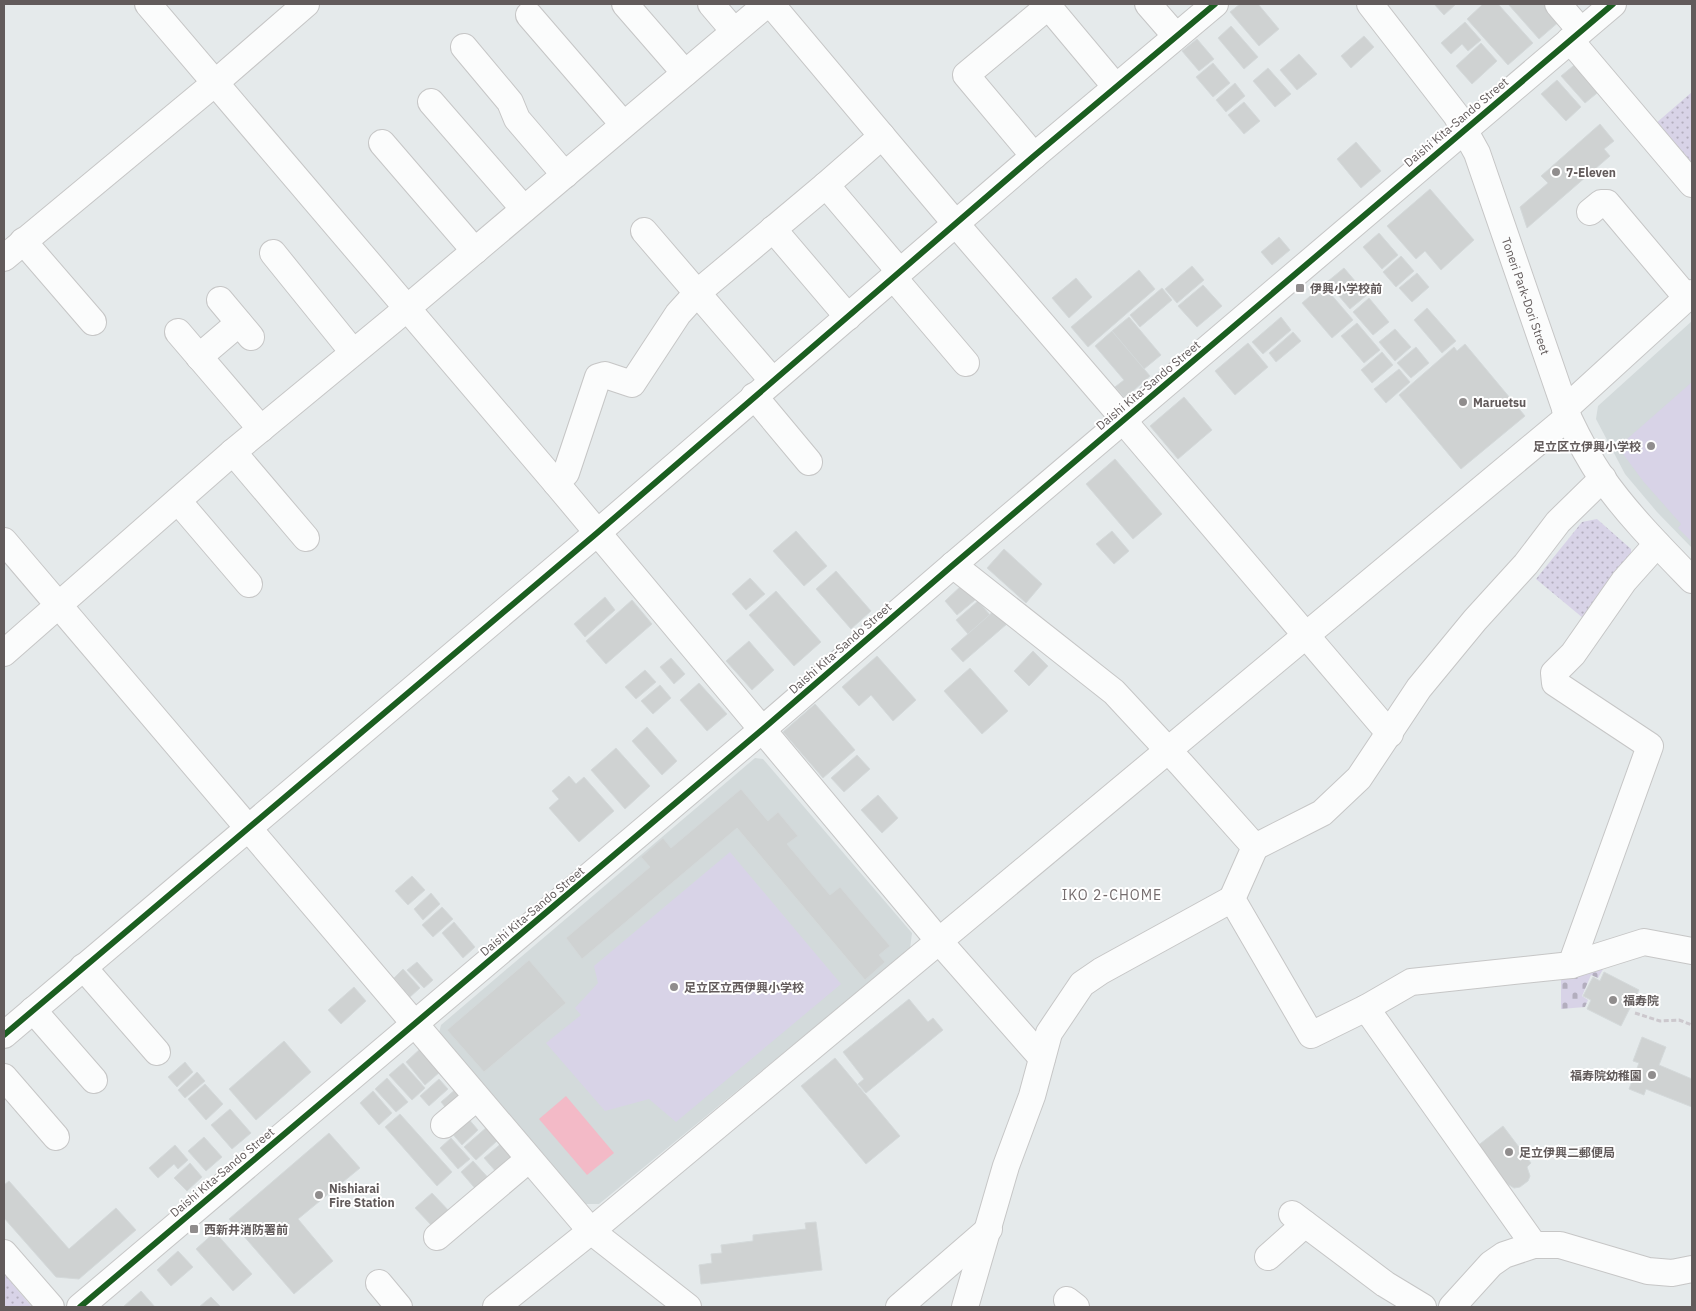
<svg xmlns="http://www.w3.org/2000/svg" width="1696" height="1311" viewBox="0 0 1696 1311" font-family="'IBM Plex Sans','Noto Sans JP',sans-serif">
	<defs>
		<pattern id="cemetery-stones" width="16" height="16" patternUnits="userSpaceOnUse" patternTransform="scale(1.25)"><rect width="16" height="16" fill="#d8d3e7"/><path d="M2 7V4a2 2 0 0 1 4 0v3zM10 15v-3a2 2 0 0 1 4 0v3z" fill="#b3aebe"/></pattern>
		<pattern id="park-dots" width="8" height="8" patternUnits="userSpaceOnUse" patternTransform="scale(1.25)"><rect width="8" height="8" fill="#d8d3e7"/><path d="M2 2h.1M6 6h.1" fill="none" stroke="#b3aebe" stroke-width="1.8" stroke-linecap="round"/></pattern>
	</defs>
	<rect width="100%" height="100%" fill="#e5eaeb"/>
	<g fill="#d3dadb">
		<path d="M 1692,321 L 1692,548 L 1657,512 L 1625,474 L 1596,419 L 1598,406 Z"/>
		<path d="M 755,758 L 763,759 L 912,933 L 910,949 L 599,1204 L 586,1204 L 439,1033 L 441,1025 Z"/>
	</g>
	<path fill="url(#cemetery-stones)" d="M 1606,964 L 1598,978 L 1591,975 L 1582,996 L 1588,1000 L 1585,1007 L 1561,1009 L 1561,975 Z"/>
	<g fill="url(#park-dots)">
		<path d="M 1692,92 L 1692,168 L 1655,124 Z"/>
		<path d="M 1597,519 L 1631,549 L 1631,557 L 1583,618 L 1536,579 L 1582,522 Z"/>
		<path d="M 4,1274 L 32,1307 L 4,1307 Z"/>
	</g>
	<g fill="#d8d3e7">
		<path d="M 1692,382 L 1692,542 L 1678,528 L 1681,524 L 1643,481 L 1618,447 Z"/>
		<path d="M 730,852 L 841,984 L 676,1122 L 649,1099 L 605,1111 L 546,1043 L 581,1015 L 575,1008 L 598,983 L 594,966 Z"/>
	</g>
	<path fill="#f3bac7" d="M 566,1096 L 614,1153 L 587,1175 L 539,1119 Z"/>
	<g fill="#cfd2d2" stroke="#d4d9da">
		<path d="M 1240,4 L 1258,4 L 1279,29 L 1259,46 L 1230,12 Z"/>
		<path d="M 1434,4 L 1456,4 L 1444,15 Z"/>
		<path d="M 1483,4 L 1498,4 L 1533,43 L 1508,65 L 1467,19 Z"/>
		<path d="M 1508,4 L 1547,4 L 1561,20 L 1539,39 Z"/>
		<path d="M 1465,22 L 1481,40 L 1468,51 L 1462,44 L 1451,54 L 1441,43 Z"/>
		<path d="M 1231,26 L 1258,57 L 1244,69 L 1218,38 Z"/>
		<path d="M 1364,36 L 1374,47 L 1351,68 L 1341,56 Z"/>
		<path d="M 1197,39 L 1214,59 L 1199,71 L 1182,51 Z"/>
		<path d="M 1481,43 L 1497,61 L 1472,84 L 1456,66 Z"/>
		<path d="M 1299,54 L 1317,74 L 1297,90 L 1280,70 Z"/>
		<path d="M 1578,62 L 1602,89 L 1585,103 L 1561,76 Z"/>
		<path d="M 1213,63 L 1230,83 L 1213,97 L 1196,77 Z"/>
		<path d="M 1268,68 L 1291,94 L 1275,107 L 1253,81 Z"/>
		<path d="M 1557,80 L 1581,107 L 1566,121 L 1541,94 Z"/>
		<path d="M 1235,83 L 1245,96 L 1226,112 L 1216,100 Z"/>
		<path d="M 1244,102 L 1260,121 L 1244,134 L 1228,115 Z"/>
		<path d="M 1600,124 L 1614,141 L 1604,149 L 1610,156 L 1527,228 L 1520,207 L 1548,183 L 1541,176 Z"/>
		<path d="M 1356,142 L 1381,171 L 1361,188 L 1337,159 Z"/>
		<path d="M 1430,189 L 1474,240 L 1441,270 L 1425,251 L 1416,259 L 1387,226 Z"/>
		<path d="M 1379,233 L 1398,255 L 1382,269 L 1363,247 Z"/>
		<path d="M 1279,237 L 1290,250 L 1272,265 L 1261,252 Z"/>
		<path d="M 1401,256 L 1414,271 L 1396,287 L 1383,272 Z"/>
		<path d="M 1192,266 L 1204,280 L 1177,303 L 1165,289 Z"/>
		<path d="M 1344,268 L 1367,295 L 1350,309 L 1327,282 Z"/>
		<path d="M 1139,270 L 1155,289 L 1088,347 L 1071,327 Z"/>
		<path d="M 1417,273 L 1429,287 L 1412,302 L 1399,288 Z"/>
		<path d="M 1076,278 L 1092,297 L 1069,318 L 1052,298 Z"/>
		<path d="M 1203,285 L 1222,306 L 1197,327 L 1178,306 Z"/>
		<path d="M 1323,285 L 1353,320 L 1332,338 L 1302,303 Z"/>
		<path d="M 1162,288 L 1172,300 L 1140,327 L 1130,315 Z"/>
		<path d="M 1369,298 L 1389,322 L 1373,335 L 1353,312 Z"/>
		<path d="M 1427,308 L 1456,341 L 1442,353 L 1414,320 Z"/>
		<path d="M 1129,317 L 1161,355 L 1144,369 L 1112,331 Z"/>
		<path d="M 1281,317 L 1291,330 L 1263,354 L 1252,342 Z"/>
		<path d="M 1357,323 L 1380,350 L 1364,363 L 1341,336 Z"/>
		<path d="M 1395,329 L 1411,347 L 1395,361 L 1379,342 Z"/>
		<path d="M 1112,331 L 1150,376 L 1125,398 L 1115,387 L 1124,380 L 1095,346 Z"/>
		<path d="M 1293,332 L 1301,341 L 1276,362 L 1269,353 Z"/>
		<path d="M 1248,343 L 1268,367 L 1235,395 L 1215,371 Z"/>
		<path d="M 1465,344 L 1525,416 L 1461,469 L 1399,395 L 1454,347 L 1457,351 Z"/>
		<path d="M 1416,347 L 1429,363 L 1411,378 L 1397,363 Z"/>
		<path d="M 1382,352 L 1393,365 L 1372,383 L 1361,370 Z"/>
		<path d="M 1399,369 L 1410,382 L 1386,403 L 1374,389 Z"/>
		<path d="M 1184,397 L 1212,430 L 1178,459 L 1150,426 Z"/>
		<path d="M 1115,459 L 1162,514 L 1133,539 L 1086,484 Z"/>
		<path d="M 796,531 L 827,566 L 804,586 L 773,551 Z"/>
		<path d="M 1112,531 L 1129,551 L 1114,564 L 1096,544 Z"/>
		<path d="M 1004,549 L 1042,584 L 1026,603 L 987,568 Z"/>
		<path d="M 836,571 L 871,611 L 851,629 L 816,589 Z"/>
		<path d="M 750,578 L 765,594 L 746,610 L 732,594 Z"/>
		<path d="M 962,585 L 975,600 L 957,615 L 945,601 Z"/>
		<path d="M 776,591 L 821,642 L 794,666 L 749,615 Z"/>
		<path d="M 605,597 L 615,610 L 585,637 L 574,624 Z"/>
		<path d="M 632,600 L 652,624 L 606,664 L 586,641 Z"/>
		<path d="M 978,601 L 990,615 L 968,634 L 956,620 Z"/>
		<path d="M 996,609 L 1008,623 L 963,662 L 951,649 Z"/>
		<path d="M 749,641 L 774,670 L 752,690 L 726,661 Z"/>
		<path d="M 1033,651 L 1048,666 L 1029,686 L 1014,671 Z"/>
		<path d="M 877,656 L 916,700 L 893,721 L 871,695 L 859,706 L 842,687 Z"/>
		<path d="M 671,658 L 685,674 L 674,684 L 660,667 Z"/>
		<path d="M 970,668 L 1008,711 L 982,734 L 944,691 Z"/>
		<path d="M 645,670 L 656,682 L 636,699 L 625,687 Z"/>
		<path d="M 699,683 L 727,714 L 707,731 L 680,700 Z"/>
		<path d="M 660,685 L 671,698 L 653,714 L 641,701 Z"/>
		<path d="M 815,704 L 855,750 L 823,778 L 783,732 Z"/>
		<path d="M 647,727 L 677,761 L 662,775 L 632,741 Z"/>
		<path d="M 616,748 L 650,786 L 625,809 L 591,770 Z"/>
		<path d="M 857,755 L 870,769 L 844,792 L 831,778 Z"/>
		<path d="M 569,776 L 576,784 L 584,777 L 614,811 L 579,842 L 549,808 L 559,799 L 552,791 Z"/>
		<path d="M 741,789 L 768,821 L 778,812 L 798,836 L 787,844 L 830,895 L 840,887 L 890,946 L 879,955 L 885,962 L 865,980 L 737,828 L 582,959 L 566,938 L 650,867 L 641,857 L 663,838 L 671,848 Z"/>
		<path d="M 878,795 L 898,818 L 882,833 L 861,810 Z"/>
		<path d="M 412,876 L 425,890 L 408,905 L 395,891 Z"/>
		<path d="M 431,893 L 440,904 L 423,920 L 414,909 Z"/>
		<path d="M 442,907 L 453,919 L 433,937 L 422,925 Z"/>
		<path d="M 454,922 L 475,947 L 463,958 L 442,933 Z"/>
		<path d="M 529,960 L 566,1003 L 484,1072 L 447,1030 Z"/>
		<path d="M 417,962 L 433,980 L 424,988 L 407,970 Z"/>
		<path d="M 403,969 L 420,988 L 410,997 L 394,978 Z"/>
		<path d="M 1604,972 L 1639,990 L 1621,1026 L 1587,1009 L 1591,1000 L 1583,996 L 1593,977 L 1600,981 Z"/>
		<path d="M 354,987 L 366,1001 L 341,1024 L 328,1010 Z"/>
		<path d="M 909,999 L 928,1022 L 933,1018 L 943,1030 L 866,1093 L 858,1084 L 864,1079 L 843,1052 Z"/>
		<path d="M 1642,1037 L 1666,1047 L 1659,1065 L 1692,1079 L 1692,1107 L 1646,1089 L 1644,1095 L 1629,1089 L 1639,1063 L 1633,1061 Z"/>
		<path d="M 284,1041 L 311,1072 L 256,1120 L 229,1089 Z"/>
		<path d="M 421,1048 L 441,1071 L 425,1085 L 406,1062 Z"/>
		<path d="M 835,1058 L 900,1136 L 866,1164 L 801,1086 Z"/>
		<path d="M 185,1062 L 193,1072 L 177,1087 L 168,1077 Z"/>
		<path d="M 403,1063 L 425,1088 L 412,1100 L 389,1075 Z"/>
		<path d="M 197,1072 L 205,1081 L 185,1098 L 178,1090 Z"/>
		<path d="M 387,1078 L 408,1102 L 396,1112 L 375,1089 Z"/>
		<path d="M 439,1079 L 448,1089 L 429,1106 L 420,1096 Z"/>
		<path d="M 205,1084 L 223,1104 L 206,1120 L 188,1099 Z"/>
		<path d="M 457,1088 L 467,1100 L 451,1114 L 441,1102 Z"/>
		<path d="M 373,1091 L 392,1113 L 379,1125 L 360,1103 Z"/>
		<path d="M 230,1109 L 251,1133 L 232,1149 L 211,1125 Z"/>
		<path d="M 400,1114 L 452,1172 L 437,1186 L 385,1127 Z"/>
		<path d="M 467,1117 L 478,1130 L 462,1145 L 450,1131 Z"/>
		<path d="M 1503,1126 L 1531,1163 L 1527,1167 L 1530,1176 L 1528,1181 L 1520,1187 L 1514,1188 L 1506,1183 L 1476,1147 Z"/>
		<path d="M 487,1127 L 498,1140 L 476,1160 L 464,1147 Z"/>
		<path d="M 329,1133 L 360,1168 L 298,1219 L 333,1261 L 294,1294 L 229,1219 Z"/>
		<path d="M 204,1137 L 222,1157 L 206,1171 L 188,1151 Z"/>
		<path d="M 451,1138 L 470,1159 L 458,1169 L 440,1148 Z"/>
		<path d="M 503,1142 L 516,1158 L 498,1174 L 484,1158 Z"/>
		<path d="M 175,1145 L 188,1160 L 178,1169 L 174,1164 L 158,1178 L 149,1168 Z"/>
		<path d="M 473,1161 L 492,1182 L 479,1193 L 461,1172 Z"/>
		<path d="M 190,1163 L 202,1177 L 187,1191 L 174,1178 Z"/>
		<path d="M 9,1181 L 69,1249 L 116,1208 L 136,1230 L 79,1279 L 56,1277 L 4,1218 L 4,1185 Z"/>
		<path d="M 432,1193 L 450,1212 L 433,1227 L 415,1208 Z"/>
		<path d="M 816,1222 L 822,1270 L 701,1284 L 699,1265 L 712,1263 L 711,1254 L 722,1253 L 721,1245 L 753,1241 L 753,1235 L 806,1229 L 805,1223 Z"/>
		<path d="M 215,1232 L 252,1274 L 233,1291 L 196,1249 Z"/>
		<path d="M 178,1251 L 193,1267 L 171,1286 L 157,1270 Z"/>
		<path d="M 141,1291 L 155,1307 L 123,1307 Z"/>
		<path d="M 211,1297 L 221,1307 L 199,1307 Z"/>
	</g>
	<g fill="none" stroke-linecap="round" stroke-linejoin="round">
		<defs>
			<g id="minor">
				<path d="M 148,4 L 556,483 L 939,941 L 1042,1058"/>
				<path d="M 625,4 L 685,73"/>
				<path d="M 711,4 L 734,31"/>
				<path d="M 771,4 L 956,224 L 1124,419 L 1132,431 L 1390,734"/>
				<path d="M 1148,4 L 1175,35"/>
				<path id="s1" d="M 1370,4 L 1456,115 L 1477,153 L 1568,417 C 1578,438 1589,459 1602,478 C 1628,515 1661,548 1692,580"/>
				<path d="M 1558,4 L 1581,31"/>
				<path d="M 1048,6 L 1115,86"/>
				<path d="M 529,15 L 623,124"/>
				<path d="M 1570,40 L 1692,184"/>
				<path d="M 464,47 L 510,102 L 517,119 L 565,175"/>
				<path d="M 431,102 L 524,209"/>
				<path d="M 382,143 L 475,251"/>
				<path d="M 1034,156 L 966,75 L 1051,4"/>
				<path d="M 826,185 L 900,272"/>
				<path d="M 1590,212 L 1601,203 L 1607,203 L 1687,298"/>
				<path d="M 773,229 L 848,317"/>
				<path d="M 644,231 L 772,380"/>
				<path d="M 23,241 L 93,322"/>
				<path d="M 273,253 L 353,352"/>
				<path d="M 4,258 L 215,83 L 306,4"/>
				<path d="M 893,277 L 966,363"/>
				<path d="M 220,300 L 251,337"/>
				<path d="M 178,332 L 261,429"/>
				<path d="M 199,357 L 239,323"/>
				<path d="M 754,396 L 809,462"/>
				<path d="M 1565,409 L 1692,293"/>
				<path d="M 233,452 L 306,538"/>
				<path d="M 556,483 L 566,473 L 598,377 L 605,375 L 632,384 L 678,314 L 697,293 L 826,185 L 882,136"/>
				<path d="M 178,501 L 249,584"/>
				<path d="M 4,541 L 591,1231 L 688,1307"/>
				<path d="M 953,565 L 1114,692 L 1181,764 L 1255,847 L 1232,899 L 1311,1035 L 1366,1008 L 1411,982 L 1571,965 L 1650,746 L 1555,683 L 1554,673 L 1573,654 L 1624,581 L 1657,544"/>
				<path d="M 4,653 L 233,452 L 393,320 L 767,4"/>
				<path d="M 1255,847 L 1322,813 L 1359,778 L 1419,688 L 1475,620 L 1526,564 L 1558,522 L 1603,478"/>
				<path d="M 1571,965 L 1644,942 L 1692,951"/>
				<path d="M 83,967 L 157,1052"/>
				<path d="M 1366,1008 L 1534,1245"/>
				<path d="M 33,1010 L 94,1080"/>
				<path d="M 4,1035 L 597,533 L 1034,156 L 1215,4"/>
				<path d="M 4,1077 L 56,1137"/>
				<path d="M 444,1125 L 476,1098"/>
				<path d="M 1292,1214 L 1385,1284 L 1423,1307"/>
				<path d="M 437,1237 L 529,1159"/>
				<path d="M 4,1253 L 51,1307"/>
				<path d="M 1268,1257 L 1305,1224"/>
				<path d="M 379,1283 L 399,1307"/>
				<path d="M 1067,1300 L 1076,1307"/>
				<path d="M 80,1307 L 763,729 L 953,565 L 1613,4"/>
				<path d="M 496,1307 L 591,1231 L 1568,417"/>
				<path d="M 899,1307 L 989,1229"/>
				<path d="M 965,1307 L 1006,1166 L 1032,1096 L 1049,1033 L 1082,984 L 1101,971 L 1232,899"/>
				<path d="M 1452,1307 L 1491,1264 L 1504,1255 L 1534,1245 L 1560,1245 L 1648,1271 L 1672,1273 L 1692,1269"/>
			</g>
		</defs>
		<use href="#minor" stroke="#c6c6c6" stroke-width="28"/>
		<path stroke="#ccc8cd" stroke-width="3" stroke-dasharray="5 2.5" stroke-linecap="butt" d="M 1635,1013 L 1660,1021 L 1679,1020 L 1692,1025"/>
		<use href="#minor" stroke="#fbfcfc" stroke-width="26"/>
		<defs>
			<g id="cycleway">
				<path d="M 4,1035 L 597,533 L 1034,156 L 1215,4"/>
				<path d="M 80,1307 L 763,729 L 953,565 L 1613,4"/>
			</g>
		</defs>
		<use href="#cycleway" stroke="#fff" stroke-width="9"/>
		<use href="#cycleway" stroke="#1b5e20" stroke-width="6"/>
	</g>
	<g fill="#908d8d" stroke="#fff" stroke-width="2">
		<circle cx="1556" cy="172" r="5"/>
		<rect x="1295" y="283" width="10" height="10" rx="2.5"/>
		<circle cx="1463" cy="402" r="5"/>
		<circle cx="1651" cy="446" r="5"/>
		<circle cx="674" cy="987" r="5"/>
		<circle cx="1613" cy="1000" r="5"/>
		<circle cx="1652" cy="1075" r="5"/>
		<circle cx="1509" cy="1152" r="5"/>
		<circle cx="319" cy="1195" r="5"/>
		<rect x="189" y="1224" width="10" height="10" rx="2.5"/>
	</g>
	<g text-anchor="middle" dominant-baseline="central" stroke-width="4" stroke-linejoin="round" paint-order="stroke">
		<g font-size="12" fill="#625b5b" stroke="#fff">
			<text transform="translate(1456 122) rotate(-40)">Daishi Kita-Sando Street</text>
			<text stroke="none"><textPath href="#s1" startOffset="335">Toneri Park-Dori Street</textPath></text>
			<text transform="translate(1148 385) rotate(-40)">Daishi Kita-Sando Street</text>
			<text transform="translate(840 648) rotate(-41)">Daishi Kita-Sando Street</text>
			<text transform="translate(532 911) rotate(-40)">Daishi Kita-Sando Street</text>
			<text transform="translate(222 1172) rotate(-40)">Daishi Kita-Sando Street</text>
		</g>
		<g font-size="12" font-weight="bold" fill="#625b5b" stroke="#fff" text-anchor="start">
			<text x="1566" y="172">7-Eleven</text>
			<text x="1310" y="288">伊興小学校前</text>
			<text x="1473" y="402">Maruetsu</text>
			<text x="1641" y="446" text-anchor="end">足立区立伊興小学校</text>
			<text x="684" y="987">足立区立西伊興小学校</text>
			<text x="1623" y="1000">福寿院</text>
			<text x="1642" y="1075" text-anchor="end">福寿院幼稚園</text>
			<text x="1519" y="1152">足立伊興二郵便局</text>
			<text x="329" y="1188">Nishiarai<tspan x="329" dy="14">Fire Station</tspan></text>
			<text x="204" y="1229">西新井消防署前</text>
		</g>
		<g font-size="14" letter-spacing="1" fill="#746c6d" stroke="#fff">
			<text x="1112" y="895">IKO 2-CHOME</text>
		</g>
	</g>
	<rect width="1696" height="1311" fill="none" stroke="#625b5b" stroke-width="10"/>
</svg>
